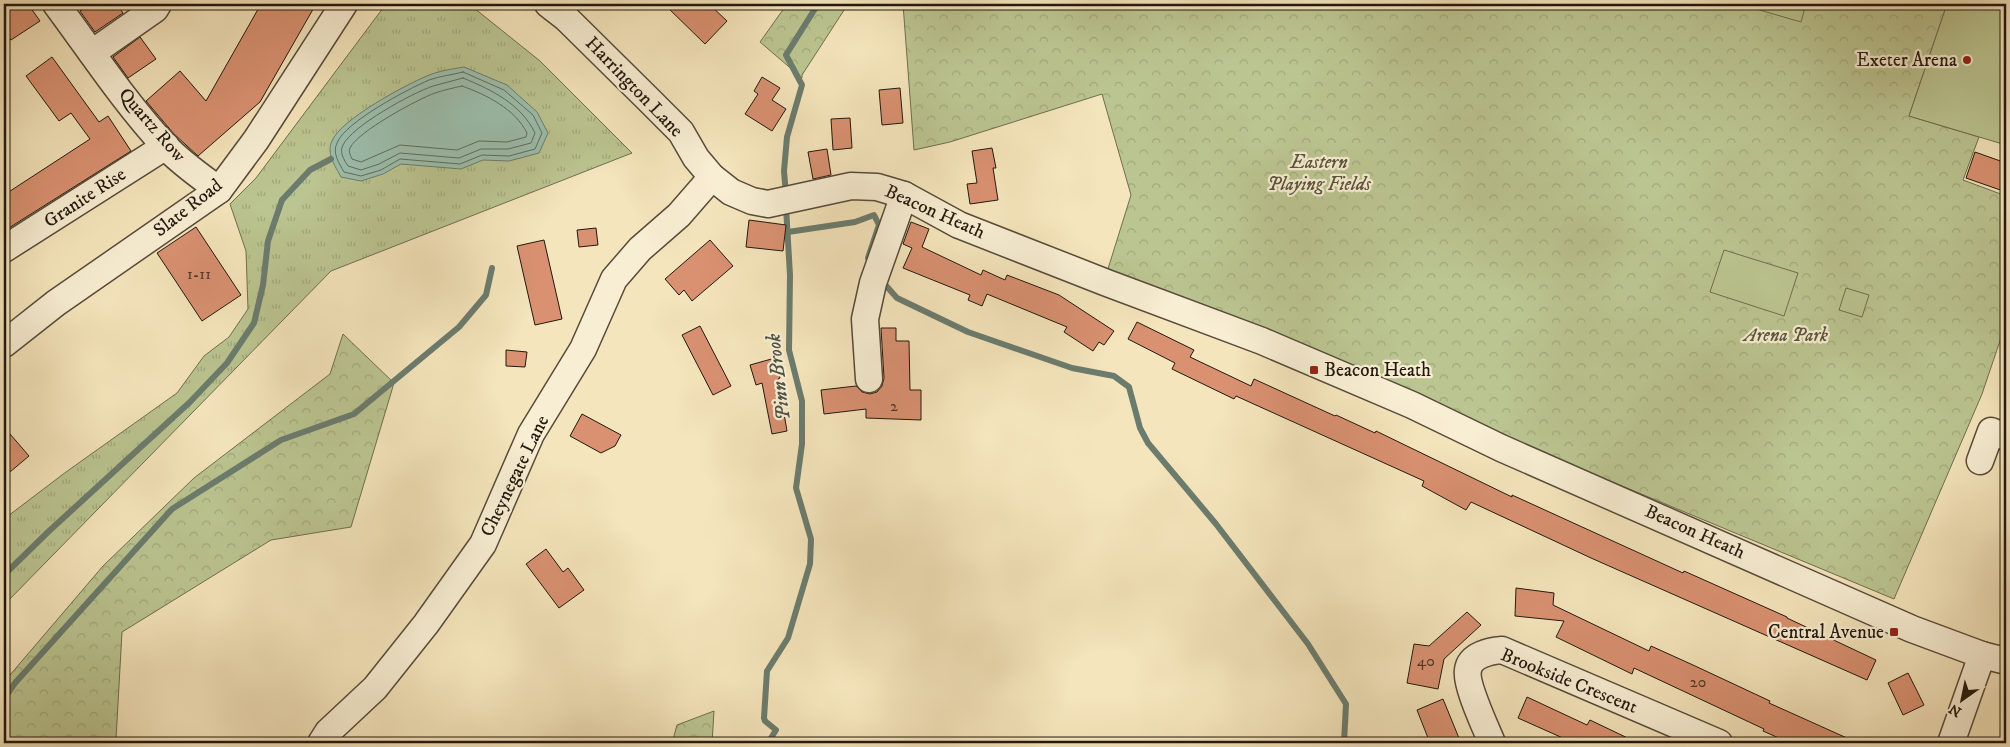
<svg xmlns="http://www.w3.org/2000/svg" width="2010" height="747" viewBox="0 0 2010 747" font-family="'IM FELL DW Pica',serif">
	<defs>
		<pattern id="grass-tufts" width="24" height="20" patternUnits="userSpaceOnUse" patternTransform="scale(1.25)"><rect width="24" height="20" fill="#bbc591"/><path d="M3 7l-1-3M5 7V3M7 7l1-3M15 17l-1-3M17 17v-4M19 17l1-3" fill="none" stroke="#a0a87c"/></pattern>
		<pattern id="forest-crowns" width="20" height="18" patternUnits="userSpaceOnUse" patternTransform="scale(1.25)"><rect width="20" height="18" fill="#bbc591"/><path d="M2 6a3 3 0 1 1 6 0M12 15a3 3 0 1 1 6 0" fill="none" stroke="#a0a87c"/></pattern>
	</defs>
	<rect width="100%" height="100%" fill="#f5e5bc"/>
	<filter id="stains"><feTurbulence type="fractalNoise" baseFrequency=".004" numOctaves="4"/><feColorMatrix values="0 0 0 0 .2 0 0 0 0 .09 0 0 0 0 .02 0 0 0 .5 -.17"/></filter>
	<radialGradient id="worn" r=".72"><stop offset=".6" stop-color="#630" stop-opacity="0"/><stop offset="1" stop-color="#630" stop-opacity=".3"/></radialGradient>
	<path fill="url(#grass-tufts)" stroke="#6e6e50" d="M 386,4 L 469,4 L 540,61 L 632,153 L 331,271 L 4,605 L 4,519 L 66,472 L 177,393 L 204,356 L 229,337 L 248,309 L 246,251 L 230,204 L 256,178 Z"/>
	<g fill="url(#forest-crowns)" stroke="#6e6e50">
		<path d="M 787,4 L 848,4 L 802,75 L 802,78 L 760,42 Z"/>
		<path d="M 903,4 L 1947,4 L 1909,116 L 1979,137 L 1963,180 L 2006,196 L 2006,323 L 1982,394 L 1894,599 L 1107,272 L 1131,195 L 1102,94 L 950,142 L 914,150 Z"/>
		<path d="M 343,334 L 394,383 L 351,527 L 271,540 L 122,632 L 116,739 L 111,743 L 4,743 L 4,682 L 103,566 L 194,478 L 330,374 Z"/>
		<path d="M 714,711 L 712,743 L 672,743 L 677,725 Z"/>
	</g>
	<g fill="#bbc591" stroke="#6e6e50">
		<path d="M 1739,4 L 1806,4 L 1801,22 Z"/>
		<path d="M 1947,4 L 2006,4 L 2006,145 L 1909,116 Z"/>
		<path d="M 1724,250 L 1798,273 L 1784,316 L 1710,292 Z"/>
		<path d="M 1846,288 L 1869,295 L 1862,317 L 1839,310 Z"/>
	</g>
	<path fill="#9cbfae" stroke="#6b7c6e" d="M 464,67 L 507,85 L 537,112 L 548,133 L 539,153 L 509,161 L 483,160 L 461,169 L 401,164 L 383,174 L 361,181 L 341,177 C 335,166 326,153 332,141 C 340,120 405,85 427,76 C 438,71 452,69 464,67 Z"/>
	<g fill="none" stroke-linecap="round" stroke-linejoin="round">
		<g stroke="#5f6c5e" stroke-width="1">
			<path d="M 463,72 L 504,90 L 533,115 L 542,133 L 535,149 L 509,156 L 482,155 L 460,164 L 400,159 L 381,170 L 361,176 L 344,172 C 339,163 332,153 337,143 C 345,122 408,89 429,80 C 440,76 452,75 463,72 Z"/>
			<path d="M 463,78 C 492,90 521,104 535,133 L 531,143 L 508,149 L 481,149 L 459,158 L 400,153 L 379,164 L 361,170 L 348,166 C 344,160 339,152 343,145 C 352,126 412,93 433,86 C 443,83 453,81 463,78 Z"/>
			<path d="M 462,86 C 487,95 515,109 527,133 L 526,137 L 507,142 L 479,141 L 457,150 L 400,145 L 361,162 L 352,159 C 351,156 348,152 350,148 C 357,132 418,99 435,93 C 444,90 453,88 462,86 Z"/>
		</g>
		<g stroke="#6b7c6e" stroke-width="6">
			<path d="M 786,195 L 784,171 L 787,137 L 802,85 L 786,55 L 818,4"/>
			<path d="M 788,232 L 855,222 L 874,215 L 879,225 L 868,258 L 872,265"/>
			<path d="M 881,280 L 897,298 L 968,332 L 1072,368 L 1114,376 L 1129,387 L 1140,428 L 1148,443 L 1216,524 L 1308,644 L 1346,704 L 1344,743"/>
			<path d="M 4,575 L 48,532 L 190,402 L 227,363 L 254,323 L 263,285 L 268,241 L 282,200 L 310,170 L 331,159"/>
			<path d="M 4,699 L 15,683 L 172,509 L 281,440 L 354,414 L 459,327 L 486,295 L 492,268"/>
			<path d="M 768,743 L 776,730 L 765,721 L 764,718 L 767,671 L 788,638 L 810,564 L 811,539 L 796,488 L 802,444 L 802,401 L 789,350 L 790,275 L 786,207"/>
		</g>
	</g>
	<g fill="#d99171" stroke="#22180f">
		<path d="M 15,4 L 28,4 L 40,21 L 11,40 L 4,29 L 4,11 Z"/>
		<path d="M 91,4 L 117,4 L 123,13 L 95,32 L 80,11 Z"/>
		<path d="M 261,4 L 316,4 L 260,102 L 198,156 L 174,134 L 146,101 L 180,71 L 206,101 Z"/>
		<path d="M 664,4 L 709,4 L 727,21 L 705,44 Z"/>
		<path d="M 140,37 L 156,59 L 128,78 L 113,57 Z"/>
		<path d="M 52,57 L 99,122 L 108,116 L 131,151 L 4,231 L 4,195 L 90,139 L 71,113 L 59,121 L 26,76 Z"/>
		<path d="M 762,77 L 780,88 L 772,100 L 786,109 L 772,131 L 745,114 L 758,94 L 754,91 Z"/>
		<path d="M 900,88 L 903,123 L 882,125 L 879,90 Z"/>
		<path d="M 850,118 L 852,148 L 833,150 L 831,119 Z"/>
		<path d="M 992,148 L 996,168 L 993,168 L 998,200 L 970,204 L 967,184 L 977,183 L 972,151 Z"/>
		<path d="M 827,149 L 831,175 L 813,179 L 808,152 Z"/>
		<path d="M 1975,152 L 2006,163 L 2006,192 L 1966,178 Z"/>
		<path d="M 749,220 L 786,225 L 783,251 L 746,247 Z"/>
		<path d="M 911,222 L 929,229 L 922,247 L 981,275 L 983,270 L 1005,280 L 1007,275 L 1059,295 L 1114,331 L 1104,345 L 1099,342 L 1093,351 L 1064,332 L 1067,327 L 987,294 L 982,306 L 968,300 L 970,295 L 903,268 L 912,248 L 903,244 Z"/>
		<path d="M 196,227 L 241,295 L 202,321 L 157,253 Z"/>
		<path d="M 596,228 L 598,245 L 579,247 L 577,230 Z"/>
		<path d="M 544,240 L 562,319 L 535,325 L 517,246 Z"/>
		<path d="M 710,240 L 733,266 L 692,301 L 684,290 L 679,295 L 665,279 Z"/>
		<path d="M 1137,322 L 1194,350 L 1190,357 L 1251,386 L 1254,379 L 1335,416 L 1336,415 L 1375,433 L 1376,431 L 1512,497 L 1512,495 L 1683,573 L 1684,571 L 1787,617 L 1787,618 L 1876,660 L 1867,680 L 1591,558 L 1471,502 L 1466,510 L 1422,486 L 1424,481 L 1236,396 L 1234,399 L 1172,369 L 1175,363 L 1128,339 Z"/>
		<path d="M 700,326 L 731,386 L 713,395 L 682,335 Z"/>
		<path d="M 881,328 L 896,328 L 896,341 L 909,341 L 910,390 L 921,390 L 921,420 L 866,418 L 866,409 L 824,414 L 821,390 L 856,386 L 862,392 L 870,394 L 877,392 L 882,386 L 884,378 Z"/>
		<path d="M 506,350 L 527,352 L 525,367 L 506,366 Z"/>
		<path d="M 775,358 L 780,378 L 778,379 L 787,431 L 772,434 L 762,383 L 756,385 L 750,365 Z"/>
		<path d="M 582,414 L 621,435 L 615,446 L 601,453 L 570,436 Z"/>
		<path d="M 4,427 L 29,456 L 4,477 Z"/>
		<path d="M 546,549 L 563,572 L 568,568 L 584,590 L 559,608 L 526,564 Z"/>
		<path d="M 1516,588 L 1554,593 L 1553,605 L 1649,651 L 1651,646 L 1693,665 L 1770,701 L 1769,703 L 1858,743 L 1790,743 L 1763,731 L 1764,729 L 1634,668 L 1632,674 L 1556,637 L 1564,621 L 1515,616 Z"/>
		<path d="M 1467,612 L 1481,625 L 1444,659 L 1438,689 L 1407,683 L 1414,644 L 1429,646 Z"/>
		<path d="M 1908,673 L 1924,705 L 1903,715 L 1888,683 Z"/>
		<path d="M 1527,697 L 1587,725 L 1590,720 L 1638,743 L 1574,743 L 1518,718 Z"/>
		<path d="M 1443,699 L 1461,743 L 1430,743 L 1417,710 Z"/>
	</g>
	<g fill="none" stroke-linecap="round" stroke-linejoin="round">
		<defs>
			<g id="minor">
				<path d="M 56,4 C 91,51 125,103 165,146 C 181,163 200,176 219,190"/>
				<path d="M 548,4 L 566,18 L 648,99 L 681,132 L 696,158 L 712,177 L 731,192 L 752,201 L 768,204 L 851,186 L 877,187 L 904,195 L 959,225 L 1107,283 L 1262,341 L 1412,405 L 1501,448 L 1912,629 L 1982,655 L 2006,661"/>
				<path d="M 92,53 L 155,9 L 158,4"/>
				<path d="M 4,249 L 166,146"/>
				<path d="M 4,344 L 56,303 L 219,190 L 256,140 L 344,4"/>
				<path d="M 869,379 L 865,319 L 873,283 L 904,195"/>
				<path d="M 1980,461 L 1991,431 L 2006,437"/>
				<path d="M 321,743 L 328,732 L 375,688 L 426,624 L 483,544 L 531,434 L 583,349 L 614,279 L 640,249 L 679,215 L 712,177"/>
				<path d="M 1492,743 C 1486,728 1465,684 1468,670 C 1470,655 1490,651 1502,650 L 1719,743"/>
				<path d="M 1951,743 L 1982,655"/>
			</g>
		</defs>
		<use href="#minor" stroke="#574b3a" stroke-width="29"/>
		<use href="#minor" stroke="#f8eed3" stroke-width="26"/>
	</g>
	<g fill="#8f2418" stroke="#f8eed3" stroke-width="2">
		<circle cx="1967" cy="60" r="5"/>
		<rect x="1309" y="365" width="10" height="10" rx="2.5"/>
		<rect x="1889" y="627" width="10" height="10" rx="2.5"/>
	</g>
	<g text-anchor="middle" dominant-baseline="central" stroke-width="4.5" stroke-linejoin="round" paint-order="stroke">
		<g font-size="16" fill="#503628">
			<text x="199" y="274">1-11</text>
			<text x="894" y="406">2</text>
			<text x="1426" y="661">40</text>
			<text x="1698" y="682">20</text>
		</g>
		<g font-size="19" fill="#22180f" stroke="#f8eed3" text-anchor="end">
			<text x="1957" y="60">Exeter Arena</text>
			<text x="1324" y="370" text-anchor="start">Beacon Heath</text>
			<text x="1884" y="632">Central Avenue</text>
		</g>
		<g font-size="19" fill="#22180f" stroke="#f8eed3">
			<text transform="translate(634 87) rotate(46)">Harrington Lane</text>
			<text transform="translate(152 125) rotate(49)">Quartz Row</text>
			<text transform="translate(85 198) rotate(-33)">Granite Rise</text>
			<text transform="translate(188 208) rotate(-38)">Slate Road</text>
			<text transform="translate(935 212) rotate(24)">Beacon Heath</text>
			<text transform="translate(515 476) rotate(-64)">Cheynegate Lane</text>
			<text transform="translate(1695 532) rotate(24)">Beacon Heath</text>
			<text transform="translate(1569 681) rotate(22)">Brookside Crescent</text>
		</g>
		<g font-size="19" font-style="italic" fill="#58553c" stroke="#f8eed3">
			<text x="1319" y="162">Eastern<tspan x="1319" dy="22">Playing Fields</tspan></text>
			<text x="1786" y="335">Arena Park</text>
		</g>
		<g font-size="20" font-style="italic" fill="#4d5247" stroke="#f8eed3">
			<text transform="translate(779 377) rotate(-97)">Pinn Brook</text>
		</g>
	</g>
	<rect width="2010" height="747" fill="none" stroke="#f5e5bc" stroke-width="20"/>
	<rect x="5" y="5" width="2000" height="737" fill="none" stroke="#22180f" stroke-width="2.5"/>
	<rect x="10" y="10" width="1990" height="727" fill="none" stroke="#22180f"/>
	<g transform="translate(1962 700) rotate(213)" stroke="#f8eed3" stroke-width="4" paint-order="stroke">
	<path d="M0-4L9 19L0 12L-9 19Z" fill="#22180f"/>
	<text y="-8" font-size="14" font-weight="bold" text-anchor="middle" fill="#22180f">N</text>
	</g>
	<rect width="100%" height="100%" filter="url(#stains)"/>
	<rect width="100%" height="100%" fill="url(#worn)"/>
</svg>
